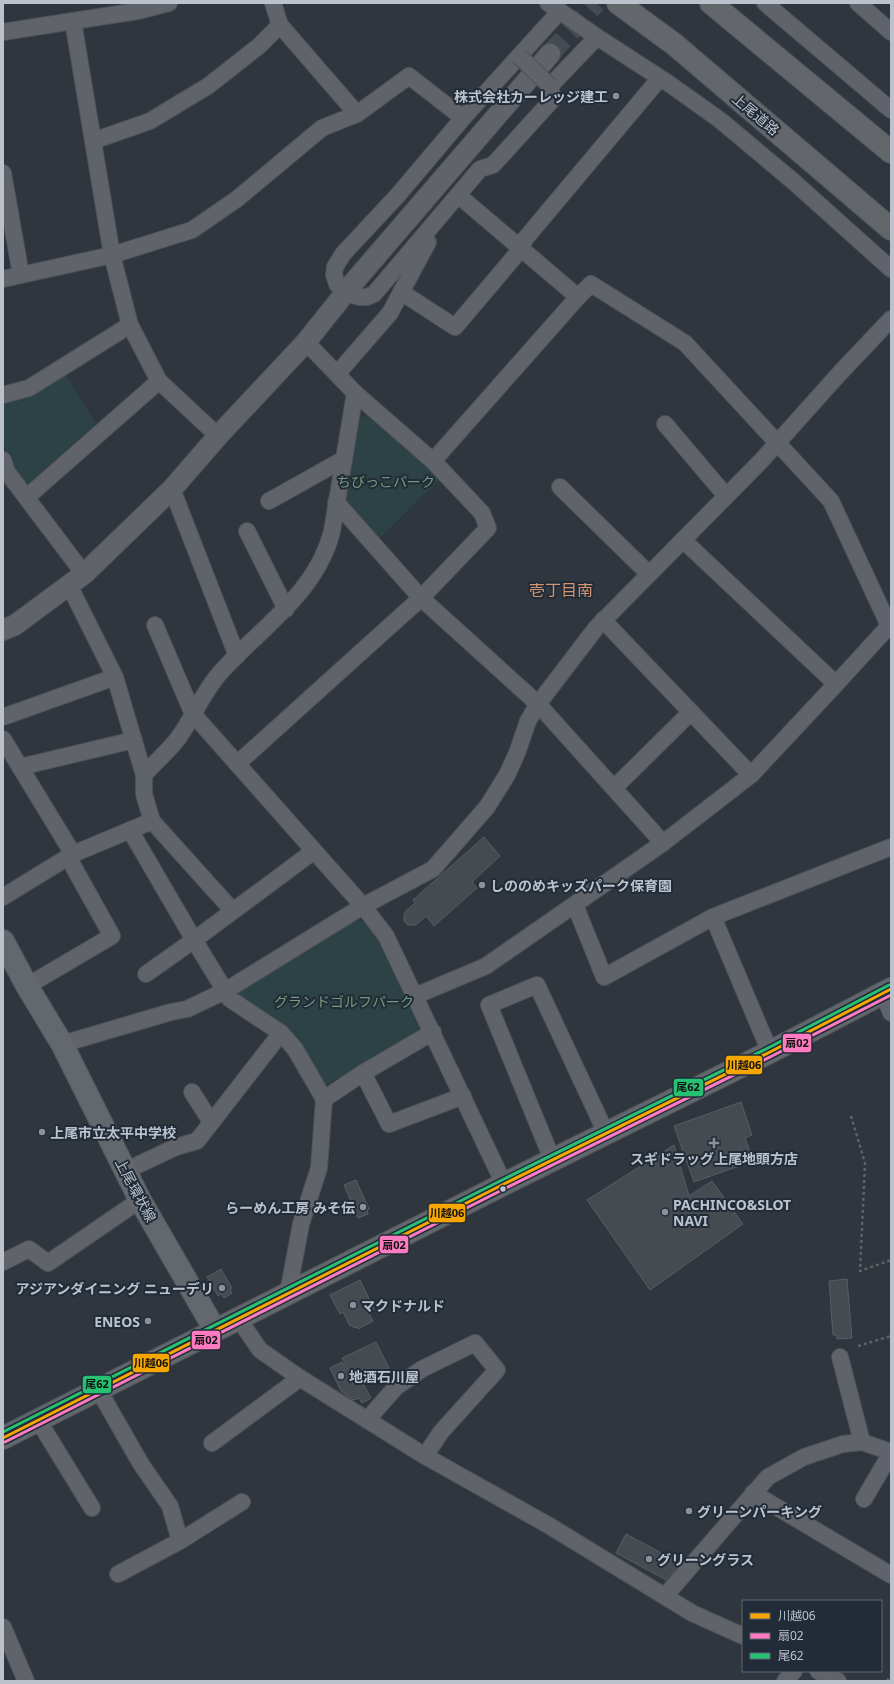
<svg xmlns="http://www.w3.org/2000/svg" width="894" height="1684" viewBox="0 0 894 1684" font-family="'Noto Sans','Noto Sans JP',sans-serif">
	<rect width="100%" height="100%" fill="#2f363d"/>
	<g fill="#2c4244">
		<path d="M 66,375 L 96,424 L 29,483 C 0,474 3,426 3,402 L 33,396 Z"/>
		<path d="M 368,416 L 430,470 L 439,480 L 379,539 L 345,504 L 360,417 Z"/>
		<path d="M 357,920 L 365,922 L 395,967 L 423,1023 L 421,1031 L 332,1082 L 322,1085 L 237,995 L 237,987 Z"/>
	</g>
	<g fill="#464b51" stroke="#585d64">
		<path d="M 484,837 L 500,856 L 472,882 L 477,888 L 434,926 L 426,916 L 416,925 L 408,925 L 404,921 L 404,916 L 405,912 L 415,903 L 413,900 Z"/>
		<path d="M 741,1102 L 752,1135 L 745,1138 L 753,1161 L 694,1182 L 674,1126 Z"/>
		<path d="M 674,1145 L 689,1196 L 712,1181 L 743,1224 L 650,1290 L 587,1200 Z"/>
		<path d="M 356,1180 L 369,1209 L 367,1210 L 368,1214 L 358,1218 L 344,1185 Z"/>
		<path d="M 221,1269 L 232,1288 L 230,1289 L 232,1293 L 224,1298 L 221,1294 L 218,1296 L 207,1277 Z"/>
		<path d="M 847,1279 L 852,1338 L 837,1339 L 837,1335 L 833,1335 L 829,1281 Z"/>
		<path d="M 360,1280 L 374,1309 L 368,1312 L 373,1321 L 358,1329 L 357,1327 L 354,1328 L 352,1325 L 350,1326 L 343,1312 L 340,1314 L 330,1295 Z"/>
		<path d="M 376,1342 L 389,1368 L 377,1373 L 375,1370 L 358,1378 L 357,1376 L 352,1378 L 342,1358 Z"/>
		<path d="M 342,1362 L 353,1384 L 361,1380 L 371,1398 L 362,1403 L 359,1398 L 353,1400 L 341,1391 L 330,1368 Z"/>
		<path d="M 626,1534 L 682,1564 L 676,1574 L 673,1572 L 668,1581 L 616,1553 Z"/>
	</g>
	<g fill="none" stroke-linecap="round" stroke-linejoin="round">
		<path stroke="#444b52" stroke-width="20" stroke-dasharray="20 10" stroke-linecap="butt" d="M 550,54 L 596,3"/>
		<defs>
			<g id="minor">
				<path d="M 169,3 L 138,11 L 73,21 L 112,255 L 130,325 L 159,381 L 218,436"/>
				<path d="M 548,3 L 597,37 L 668,83 L 720,120 L 794,182 L 891,269"/>
				<path d="M 765,3 L 891,110"/>
				<path d="M 858,3 L 891,32"/>
				<path d="M 560,11 L 463,118 L 398,195 L 343,254 L 335,267 L 334,275 L 337,284 L 346,293 L 359,297 L 367,297 L 374,294 L 480,169 L 493,165 L 553,99 L 550,86 L 597,37"/>
				<path d="M 280,25 L 357,114"/>
				<path d="M 3,32 L 73,21"/>
				<path d="M 93,141 L 150,121 L 208,86 L 259,46 L 280,25 L 273,3"/>
				<path d="M 3,173 L 21,275"/>
				<path d="M 3,279 L 112,255 L 192,230 L 237,199 L 322,128 L 357,114 L 409,76 L 463,118"/>
				<path d="M 401,292 L 455,327 L 521,249 L 525,239 L 660,78"/>
				<path d="M 578,297 L 591,284 L 685,343 L 831,501 L 891,630"/>
				<path d="M 337,374 L 390,313 L 428,242"/>
				<path d="M 3,395 L 29,388 L 130,325"/>
				<path d="M 665,424 L 726,496"/>
				<path d="M 3,460 L 7,472 L 84,574"/>
				<path d="M 433,461 L 578,297 L 458,195"/>
				<path d="M 560,487 L 649,574"/>
				<path d="M 172,489 L 237,656"/>
				<path d="M 27,497 L 159,381"/>
				<path d="M 269,501 L 344,459"/>
				<path d="M 336,502 L 421,598 L 538,704 L 663,843 L 751,775"/>
				<path d="M 247,531 L 286,609"/>
				<path d="M 683,540 L 836,684 L 889,626"/>
				<path d="M 69,585 L 115,677 L 144,775"/>
				<path d="M 603,620 L 751,775 L 836,684"/>
				<path d="M 155,625 L 193,714 L 363,906 L 386,936 L 504,1184"/>
				<path d="M 3,717 L 115,677"/>
				<path d="M 3,739 L 73,854"/>
				<path d="M 237,764 L 421,598 L 488,528 L 482,513 L 433,461 L 355,393 L 306,342"/>
				<path d="M 20,767 L 134,740"/>
				<path d="M 614,788 L 691,712"/>
				<path d="M 130,830 L 194,940 L 146,974"/>
				<path d="M 314,851 L 194,940 L 230,999 L 281,1033 L 295,1049 L 324,1099 L 363,1073 L 433,1032"/>
				<path d="M 3,897 L 73,854 L 152,821"/>
				<path d="M 575,905 L 604,977 L 713,917 L 891,847"/>
				<path d="M 233,911 L 152,821 L 144,794 L 144,775 C 155,762 169,751 179,737 C 194,716 203,692 220,673 C 260,628 317,593 332,531 L 355,393"/>
				<path d="M 713,917 L 770,1052"/>
				<path d="M 27,986 L 112,936 L 68,857"/>
				<path d="M 883,993 L 891,1013"/>
				<path d="M 415,996 L 486,966 L 663,843"/>
				<path d="M 62,1044 L 171,1012 L 187,1009 L 225,991 L 363,906 L 433,869 L 487,807 L 507,775 L 517,753 L 528,721 L 538,704 L 596,628 L 761,461 L 839,374 L 891,319"/>
				<path d="M 363,1073 L 389,1124 L 463,1096"/>
				<path d="M 192,1092 L 211,1122"/>
				<path d="M 552,1159 L 489,1005 L 537,985 L 606,1133"/>
				<path d="M 125,1171 L 176,1147 L 197,1141 L 281,1033"/>
				<path d="M 3,1262 L 29,1249 L 48,1263 L 140,1200"/>
				<path d="M 288,1293 L 301,1224 L 319,1168 L 324,1099"/>
				<path d="M 238,1318 L 260,1350 L 300,1378 L 425,1456 L 548,1525 L 692,1613 L 743,1636"/>
				<path d="M 840,1357 L 862,1442"/>
				<path d="M 98,1389 L 141,1464 L 170,1506 L 180,1541"/>
				<path d="M 38,1420 L 92,1508"/>
				<path d="M 367,1420 L 396,1387 L 422,1369 L 475,1343 L 497,1370 L 441,1432 L 425,1456"/>
				<path d="M 212,1443 L 300,1378"/>
				<path d="M 753,1493 L 891,1575"/>
				<path d="M 864,1499 L 891,1453"/>
				<path d="M 118,1574 L 180,1541 L 242,1502"/>
				<path d="M 665,1596 L 768,1477 L 804,1457 L 843,1444 L 862,1442 L 891,1452"/>
				<path d="M 3,1627 L 26,1681"/>
				<path d="M 818,1671 L 838,1681"/>
				<path d="M 785,1681 L 794,1671"/>
			</g>
			<path id="tertiary" d="M 3,630 L 15,625 L 84,574 L 172,489 L 218,436 L 306,342 L 353,283 L 550,54"/>
			<path id="secondary" d="M 3,941 L 27,986 L 62,1044 L 140,1200 L 215,1330"/>
			<path id="primary" d="M 3,1438 L 504,1184 L 770,1052 L 891,989"/>
			<g id="trunk">
				<path d="M 618,3 L 674,44 L 891,229"/>
				<path d="M 711,3 L 891,152"/>
			</g>
		</defs>
		<use href="#minor" stroke="#4d5258" stroke-width="18"/>
		<use href="#tertiary" stroke="#4d5258" stroke-width="22"/>
		<use href="#secondary" stroke="#4d5258" stroke-width="24"/>
		<use href="#primary" stroke="#4d5259" stroke-width="24"/>
		<use href="#trunk" stroke="#4c5259" stroke-width="24"/>
		<g stroke="#5d6367" stroke-width="2.5" stroke-dasharray="3 3" stroke-linecap="butt">
			<path d="M 851,1116 L 865,1163 L 860,1271 L 891,1260"/>
			<path d="M 858,1346 L 891,1336"/>
			<path d="M 887,1681 L 891,1675"/>
		</g>
		<use href="#minor" stroke="#60646a" stroke-width="16"/>
		<use href="#tertiary" stroke="#60646a" stroke-width="20"/>
		<use href="#secondary" stroke="#63686f" stroke-width="22"/>
		<use href="#primary" stroke="#61676c" stroke-width="22"/>
		<use href="#trunk" stroke="#63676b" stroke-width="22"/>
		<defs>
			<path id="minor-bridge" d="M 519,56 L 550,86"/>
		</defs>
		<use href="#minor-bridge" stroke="#4d5258" stroke-width="18" stroke-linecap="butt"/>
		<use href="#minor-bridge" stroke="#60646a" stroke-width="16"/>
		<defs>
			<path id="bus-1" d="M 3,1438 L 504,1184 L 770,1052 L 891,989"/>
			<path id="bus-2" d="M 5,1442 L 506,1188 L 772,1056 L 891,995"/>
			<path id="bus-3" d="M 3,1432 L 502,1180 L 768,1048 L 889,985"/>
		</defs>
		<use href="#bus-1" stroke="#222c38" stroke-width="6"/>
		<use href="#bus-2" stroke="#222c38" stroke-width="6"/>
		<use href="#bus-3" stroke="#222c38" stroke-width="6"/>
		<use href="#bus-1" stroke="#f7a600" stroke-width="3"/>
		<use href="#bus-2" stroke="#fe7ac1" stroke-width="3"/>
		<use href="#bus-3" stroke="#26c172" stroke-width="3"/>
	</g>
	<g fill="#8a919a" stroke="#222c38" stroke-width="1.5">
		<circle cx="616" cy="96" r="4"/>
		<circle cx="482" cy="885" r="4"/>
		<circle cx="42" cy="1132" r="4"/>
		<path d="M712 1137h4v4h4v4h-4v4h-4v-4h-4v-4h4z"/>
		<circle cx="363" cy="1207" r="4"/>
		<circle cx="665" cy="1212" r="4"/>
		<circle cx="222" cy="1288" r="4"/>
		<circle cx="353" cy="1305" r="4"/>
		<circle cx="148" cy="1321" r="4"/>
		<circle cx="341" cy="1376" r="4"/>
		<circle cx="689" cy="1511" r="4"/>
		<circle cx="649" cy="1559" r="4"/>
	</g>
	<circle fill="#bbc2cc" stroke="#222c38" stroke-width="1.5" cx="503" cy="1189" r="3.5"/>
	<g text-anchor="middle" dominant-baseline="central" stroke-width="4" stroke-linejoin="round" paint-order="stroke">
		<g font-size="14" font-weight="bold" fill="#bbc2cc" stroke="#222c38" text-anchor="start">
			<text x="608" y="96" text-anchor="end">株式会社カーレッジ建工</text>
			<text x="490" y="885">しののめキッズパーク保育園</text>
			<text x="50" y="1132">上尾市立太平中学校</text>
			<text x="714" y="1158" text-anchor="middle">スギドラッグ上尾地頭方店</text>
			<text x="673" y="1204">PACHINCO&amp;SLOT<tspan x="673" dy="16">NAVI</tspan></text>
			<text x="355" y="1207" text-anchor="end">らーめん工房 みそ伝</text>
			<text x="214" y="1288" text-anchor="end">アジアンダイニング ニューデリ</text>
			<text x="361" y="1305">マクドナルド</text>
			<text x="140" y="1321" text-anchor="end">ENEOS</text>
			<text x="349" y="1376">地酒石川屋</text>
			<text x="697" y="1511">グリーンパーキング</text>
			<text x="657" y="1559">グリーングラス</text>
		</g>
		<g font-size="14" fill="#bbc2cc" stroke="#222c38">
			<text transform="translate(756 114) rotate(40)">上尾道路</text>
			<text transform="translate(136 1190) rotate(62)">上尾環状線</text>
		</g>
		<g font-size="14" fill="#739c7a" stroke="#222c38">
			<text x="386" y="481">ちびっこパーク</text>
			<text x="344" y="1001">グランドゴルフパーク</text>
		</g>
		<g font-size="16" fill="#d19470" stroke="#222c38">
			<text x="561" y="590">壱丁目南</text>
		</g>
	</g>
	<g stroke="#222c38" stroke-width="1.5">
		<rect x="782" y="1033" width="30" height="20" rx="4" fill="#fe7ac1"/>
		<rect x="725" y="1055" width="38" height="20" rx="4" fill="#f7a600"/>
		<rect x="673" y="1078" width="31" height="19" rx="4" fill="#26c172"/>
		<rect x="428" y="1203" width="38" height="20" rx="4" fill="#f7a600"/>
		<rect x="379" y="1235" width="30" height="19" rx="4" fill="#fe7ac1"/>
		<rect x="191" y="1330" width="30" height="20" rx="4" fill="#fe7ac1"/>
		<rect x="132" y="1353" width="38" height="20" rx="4" fill="#f7a600"/>
		<rect x="82" y="1375" width="30" height="19" rx="4" fill="#26c172"/>
	</g>
	<g font-size="11" text-anchor="middle" font-weight="bold" fill="#111">
		<text x="797" y="1047">扇02</text>
		<text x="744" y="1069">川越06</text>
		<text x="688" y="1091">尾62</text>
		<text x="447" y="1217">川越06</text>
		<text x="394" y="1249">扇02</text>
		<text x="206" y="1344">扇02</text>
		<text x="151" y="1367">川越06</text>
		<text x="97" y="1388">尾62</text>
	</g>
	<rect width="894" height="1684" fill="none" stroke="#bbc2cc" stroke-width="8"/>
	<rect x="742" y="1600" width="140" height="72" fill="#222c38" stroke="#5f6873"/>
	<rect x="750" y="1613" width="20" height="6" fill="#f7a600" stroke="#5f6873"/>
	<text x="778" y="1620" font-size="12" fill="#bbc2cc">川越06</text>
	<rect x="750" y="1633" width="20" height="6" fill="#fe7ac1" stroke="#5f6873"/>
	<text x="778" y="1640" font-size="12" fill="#bbc2cc">扇02</text>
	<rect x="750" y="1653" width="20" height="6" fill="#26c172" stroke="#5f6873"/>
	<text x="778" y="1660" font-size="12" fill="#bbc2cc">尾62</text>
</svg>
